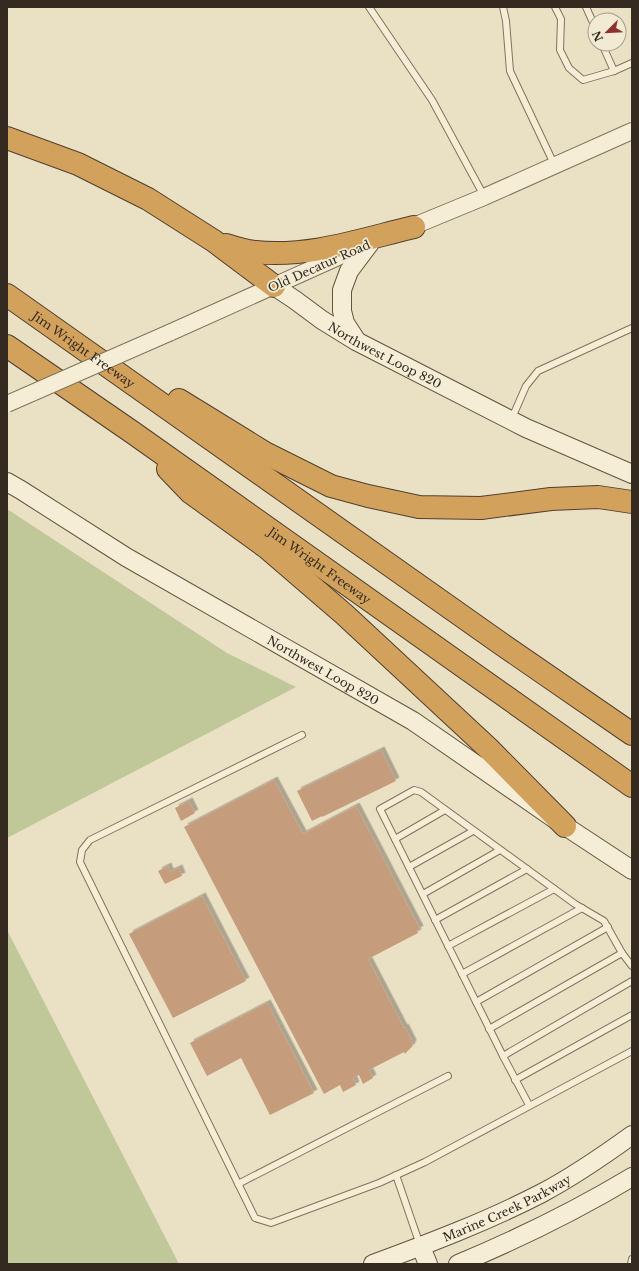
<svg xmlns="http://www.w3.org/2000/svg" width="639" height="1271" viewBox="0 0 639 1271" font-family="'Libre Baskerville',serif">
	<defs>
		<filter id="shadow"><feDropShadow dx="3.5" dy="-3.5" stdDeviation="0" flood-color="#0004"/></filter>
	</defs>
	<rect width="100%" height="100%" fill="#eae0c4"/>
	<g fill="#c0c799">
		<path d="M 7,509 L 227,653 L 296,687 L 7,838 Z"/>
		<path d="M 7,930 L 179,1264 L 7,1264 Z"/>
	</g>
	<g fill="#c59d7d" filter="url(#shadow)">
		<path d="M 381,750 L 396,781 L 322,817 L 322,816 L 312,821 L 297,791 Z"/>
		<path d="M 274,780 L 303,834 L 356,806 L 420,929 L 417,931 L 418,933 L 368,959 L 404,1028 L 405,1027 L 413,1043 L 412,1046 L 405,1054 L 404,1052 L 369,1070 L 373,1078 L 363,1084 L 359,1075 L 353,1078 L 356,1085 L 343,1092 L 340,1085 L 324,1094 L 184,827 Z"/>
		<path d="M 189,801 L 195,813 L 181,821 L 175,808 Z"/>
		<path d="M 168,866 L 170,872 L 179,868 L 182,876 L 165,884 L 158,871 Z"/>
		<path d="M 202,896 L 246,981 L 173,1018 L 129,934 Z"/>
		<path d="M 267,1003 L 314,1093 L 270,1115 L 241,1058 L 207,1076 L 190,1043 Z"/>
	</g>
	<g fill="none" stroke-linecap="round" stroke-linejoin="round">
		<defs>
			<g id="service">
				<path d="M 369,7 L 432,100 L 484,196"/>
				<path d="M 503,7 L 506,21 L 510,71 L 554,164"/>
				<path d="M 555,7 L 561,19 L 560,50 L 569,68 L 583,80 L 614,71"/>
				<path d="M 586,7 L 595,27"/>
				<path d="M 602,44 L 614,71 L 632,63"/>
				<path d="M 512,418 L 526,386 L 538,371 L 632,328"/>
				<path d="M 302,735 L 90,840 L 82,850 L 80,862 L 255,1218 L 271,1223 L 379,1183 L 425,1162 L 632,1051"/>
				<path d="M 395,839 L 445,810"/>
				<path d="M 409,867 L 473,831"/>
				<path d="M 423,894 L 500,850"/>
				<path d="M 435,920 L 527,869"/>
				<path d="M 448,946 L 554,889"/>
				<path d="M 462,974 L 582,908"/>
				<path d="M 476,1002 L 608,927"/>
				<path d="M 489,1029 L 622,953"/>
				<path d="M 503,1056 L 632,981"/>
				<path d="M 515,1080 L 632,1015"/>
				<path d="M 529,1105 L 503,1056 L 380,809 L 414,790 L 421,792 L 575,904 L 604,921 L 622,953 L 632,966"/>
				<path d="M 396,1175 L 420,1245"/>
				<path d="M 238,1184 L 448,1076"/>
				<path d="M 631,1264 L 632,1259"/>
			</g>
			<g id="tertiary">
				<path d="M 404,230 L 484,197 L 632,131"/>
				<path d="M 169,333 L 356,249"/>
			</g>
			<g id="secondary">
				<path id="s1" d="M 274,286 L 295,300 L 322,320 L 356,341 L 526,428 L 632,474"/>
				<path d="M 356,340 L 345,323 L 342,311 L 342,290 L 349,271 L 370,243"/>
				<path id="s2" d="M 7,482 L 21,490 L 126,557 L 413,721 L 565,826 L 632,870"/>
				<path d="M 421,1247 L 428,1264"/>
				<path id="s3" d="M 373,1264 C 430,1243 488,1221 542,1193 C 574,1176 603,1156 632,1135"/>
				<path d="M 458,1264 C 518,1239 577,1210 632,1177"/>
			</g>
			<g id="motorway">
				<path d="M 7,138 L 78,164 L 148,199 L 214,241 L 274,286"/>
				<path d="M 226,245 C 235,248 245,251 255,252 C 309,258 363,239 414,227"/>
				<path id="s4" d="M 7,295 L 500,643 L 632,734"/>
				<path id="s5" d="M 7,346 L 132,432 L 632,786"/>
				<path d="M 179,400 L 265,453 L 331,486 L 368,496 L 419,507 L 481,508 L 551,499 L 598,497 L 632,502"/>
				<path d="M 168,469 L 190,492 L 266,547 L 345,615 L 488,748 L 565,826"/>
			</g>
		</defs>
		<use href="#service" stroke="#83725c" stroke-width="8"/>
		<use href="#tertiary" stroke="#83725c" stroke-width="18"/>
		<use href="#secondary" stroke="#65533f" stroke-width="20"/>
		<use href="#motorway" stroke="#514030" stroke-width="24"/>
		<use href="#service" stroke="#f5edd6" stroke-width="6"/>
		<use href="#tertiary" stroke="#f5edd6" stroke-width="16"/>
		<use href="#secondary" stroke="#f5edd6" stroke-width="18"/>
		<use href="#motorway" stroke="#d2a15c" stroke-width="22"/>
		<defs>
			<path id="tertiary-bridge" d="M 7,404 L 169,333"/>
		</defs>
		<use href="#tertiary-bridge" stroke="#83725c" stroke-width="18" stroke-linecap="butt"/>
		<use href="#tertiary-bridge" stroke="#f5edd6" stroke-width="16"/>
	</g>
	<g text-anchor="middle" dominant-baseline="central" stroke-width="3.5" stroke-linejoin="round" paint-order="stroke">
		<g font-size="12" fill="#342a1f" stroke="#f2ead3">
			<text transform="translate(319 266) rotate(-24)">Old Decatur Road</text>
			<text stroke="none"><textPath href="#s4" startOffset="94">Jim Wright Freeway</textPath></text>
			<text stroke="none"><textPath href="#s1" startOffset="131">Northwest Loop 820</textPath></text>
			<text stroke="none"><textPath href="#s5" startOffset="382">Jim Wright Freeway</textPath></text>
			<text stroke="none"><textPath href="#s2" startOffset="368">Northwest Loop 820</textPath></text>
			<text stroke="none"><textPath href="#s3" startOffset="145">Marine Creek Parkway</textPath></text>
		</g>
	</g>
	<rect width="639" height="1271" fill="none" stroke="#342a1f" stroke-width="16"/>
	<g transform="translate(607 32) rotate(246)"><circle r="19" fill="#f2ead3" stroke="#a69d8b"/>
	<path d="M0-3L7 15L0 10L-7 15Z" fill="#8c3331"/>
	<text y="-6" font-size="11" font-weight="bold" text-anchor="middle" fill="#342a1f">N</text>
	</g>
</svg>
